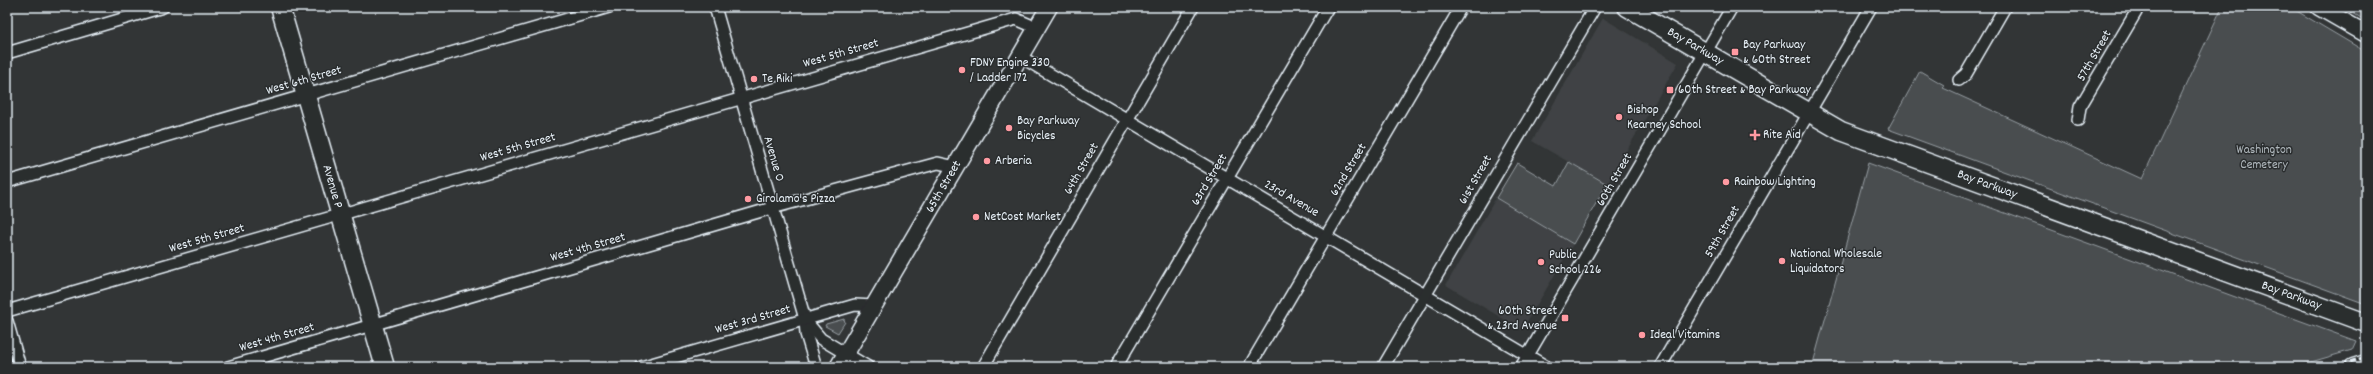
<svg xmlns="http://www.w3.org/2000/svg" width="2373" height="374" viewBox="0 0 2373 374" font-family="Dekko,sans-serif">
	<rect width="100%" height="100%" fill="#323536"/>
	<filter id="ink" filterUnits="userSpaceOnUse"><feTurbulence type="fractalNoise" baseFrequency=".025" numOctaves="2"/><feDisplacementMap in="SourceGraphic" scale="8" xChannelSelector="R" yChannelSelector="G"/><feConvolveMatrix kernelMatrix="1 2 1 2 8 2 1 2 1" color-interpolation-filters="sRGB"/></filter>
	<g filter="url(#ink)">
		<g fill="#3f4244">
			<path d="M 1603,18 L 1678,63 L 1607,184 L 1532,141 Z"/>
			<path d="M 1496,198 L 1573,244 L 1522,330 L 1446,285 Z"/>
		</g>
		<g fill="#494d4f" stroke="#989fa4">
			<path d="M 2222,7 L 2290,7 L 2366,52 L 2366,304 L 1888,129 L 1920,71 L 1944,85 L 1943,88 L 2142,179 Z"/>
			<path d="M 2343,7 L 2366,7 L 2366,21 Z"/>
			<path d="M 1569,162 L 1607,184 L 1573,244 L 1496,198 L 1517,163 L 1556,186 Z"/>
			<path d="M 1868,163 L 2356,341 L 2352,350 L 2294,367 L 1812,367 Z"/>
			<path d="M 844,319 L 845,322 L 838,333 L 825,326 L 826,324 Z"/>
		</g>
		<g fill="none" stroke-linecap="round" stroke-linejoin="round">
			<defs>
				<g id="street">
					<path d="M 715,7 L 805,319 L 806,334 L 816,367"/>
					<path d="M 7,53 L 163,7"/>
					<path d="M 1021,57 L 1547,367"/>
					<path d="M 1959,80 L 1966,74 L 2005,7"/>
					<path d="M 2078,120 L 2080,107 L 2139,7"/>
					<path d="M 7,182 L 609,7"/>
					<path d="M 7,311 L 1016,19 L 1037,28"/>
					<path d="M 805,320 L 821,339 L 868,367"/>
					<path d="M 7,321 L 20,367"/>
					<path d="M 228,367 L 772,208 L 938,163 L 956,167"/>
					<path d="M 641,367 L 855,305 L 874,306"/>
					<path d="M 983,367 L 1193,7"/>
					<path d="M 1116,367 L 1328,7"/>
					<path d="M 1249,367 L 1461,7"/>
					<path d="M 1383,367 L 1595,7"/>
					<path d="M 1521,367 L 1732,7"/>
					<path d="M 1660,367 L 1871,7"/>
				</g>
				<g id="secondary">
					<path d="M 2319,7 L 2366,34"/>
					<path id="s1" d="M 838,367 L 1049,7"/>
					<path d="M 2353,367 L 2366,363"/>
				</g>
				<g id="primary">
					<path id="s2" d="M 280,7 L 385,367"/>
					<path id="s3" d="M 1627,7 L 1841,131 L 2366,323"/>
				</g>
			</defs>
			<use href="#street" stroke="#e8f1f8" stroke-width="14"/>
			<use href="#secondary" stroke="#e8f1f8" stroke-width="19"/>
			<use href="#primary" stroke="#e8f1f8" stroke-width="21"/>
			<use href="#street" stroke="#2a2d2e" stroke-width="11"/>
			<use href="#secondary" stroke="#2a2d2e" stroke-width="16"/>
			<use href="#primary" stroke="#2a2d2e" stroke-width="18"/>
			<path stroke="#e8f1f8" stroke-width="3" stroke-dasharray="6 3" stroke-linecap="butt" d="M 2333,367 L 2366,357"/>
		</g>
	</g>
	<g fill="#ff9aa2" stroke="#2a2d2e" stroke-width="1.5">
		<rect x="1731" y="48" width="8" height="8" rx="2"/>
		<circle cx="962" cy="70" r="4"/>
		<circle cx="754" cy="79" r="4"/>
		<rect x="1666" y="86" width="8" height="8" rx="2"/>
		<circle cx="1619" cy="117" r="4"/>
		<circle cx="1009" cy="128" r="4"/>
		<path d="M1753 129h4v4h4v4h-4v4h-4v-4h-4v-4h4z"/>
		<circle cx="987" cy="161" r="4"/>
		<circle cx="1726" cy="182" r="4"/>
		<circle cx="748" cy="199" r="4"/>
		<circle cx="976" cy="217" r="4"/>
		<circle cx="1782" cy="261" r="4"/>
		<circle cx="1541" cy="262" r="4"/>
		<rect x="1561" y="314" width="8" height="8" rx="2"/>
		<circle cx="1642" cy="335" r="4"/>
	</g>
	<g text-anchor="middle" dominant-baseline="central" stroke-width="3" stroke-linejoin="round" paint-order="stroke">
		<g font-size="13" fill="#e8f1f8" stroke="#2a2d2e" text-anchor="start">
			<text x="1743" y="45">Bay Parkway<tspan x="1743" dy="15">&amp; 60th Street</tspan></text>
			<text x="970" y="63">FDNY Engine 330<tspan x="970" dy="15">/ Ladder 172</tspan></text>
			<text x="762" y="79">Te Riki</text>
			<text x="1678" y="90">60th Street &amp; Bay Parkway</text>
			<text x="1627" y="110">Bishop<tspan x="1627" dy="15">Kearney School</tspan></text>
			<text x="1017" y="121">Bay Parkway<tspan x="1017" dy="15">Bicycles</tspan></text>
			<text x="1763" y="135">Rite Aid</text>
			<text x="995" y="161">Arberia</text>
			<text x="1734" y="182">Rainbow Lighting</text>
			<text x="756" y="199">Girolamo's Pizza</text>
			<text x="984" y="217">NetCost Market</text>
			<text x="1790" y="254">National Wholesale<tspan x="1790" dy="15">Liquidators</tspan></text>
			<text x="1549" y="255">Public<tspan x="1549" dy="15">School 226</tspan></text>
			<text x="1557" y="311" text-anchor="end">60th Street<tspan x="1557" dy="15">&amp; 23rd Avenue</tspan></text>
			<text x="1650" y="335">Ideal Vitamins</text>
		</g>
		<g font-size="13" fill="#e8f1f8" stroke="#2a2d2e">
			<text stroke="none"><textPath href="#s3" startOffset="79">Bay Parkway</textPath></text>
			<text transform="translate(841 54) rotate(-16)">West 5th Street</text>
			<text transform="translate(2095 56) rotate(-60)">57th Street</text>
			<text transform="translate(304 81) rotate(-16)">West 6th Street</text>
			<text transform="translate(518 148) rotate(-16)">West 5th Street</text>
			<text transform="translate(773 159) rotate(74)">Avenue O</text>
			<text transform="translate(1082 169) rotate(-60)">64th Street</text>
			<text transform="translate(1349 170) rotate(-59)">62nd Street</text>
			<text transform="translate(1210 180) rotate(-59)">63rd Street</text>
			<text transform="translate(1476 180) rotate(-60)">61st Street</text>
			<text transform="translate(1615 180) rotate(-60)">60th Street</text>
			<text stroke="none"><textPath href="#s3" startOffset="403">Bay Parkway</textPath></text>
			<text stroke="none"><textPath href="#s2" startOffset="187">Avenue P</textPath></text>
			<text stroke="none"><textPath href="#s1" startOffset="209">65th Street</textPath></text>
			<text transform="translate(1291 199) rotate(30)">23rd Avenue</text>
			<text transform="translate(1723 232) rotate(-60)">59th Street</text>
			<text transform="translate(207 239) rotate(-16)">West 5th Street</text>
			<text transform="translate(588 248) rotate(-16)">West 4th Street</text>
			<text stroke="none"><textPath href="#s3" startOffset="727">Bay Parkway</textPath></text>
			<text transform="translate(753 320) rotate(-16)">West 3rd Street</text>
			<text transform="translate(277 338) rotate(-16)">West 4th Street</text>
		</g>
		<g font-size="13" fill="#b0b8bd" stroke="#2a2d2e">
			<text x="2264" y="150">Washington<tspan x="2264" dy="15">Cemetery</tspan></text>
		</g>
	</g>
	<rect width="2373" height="374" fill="none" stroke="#2a2d2e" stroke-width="24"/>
	<rect x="12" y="12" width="2349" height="350" fill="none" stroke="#e8f1f8" stroke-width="1.5" filter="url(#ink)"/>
</svg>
